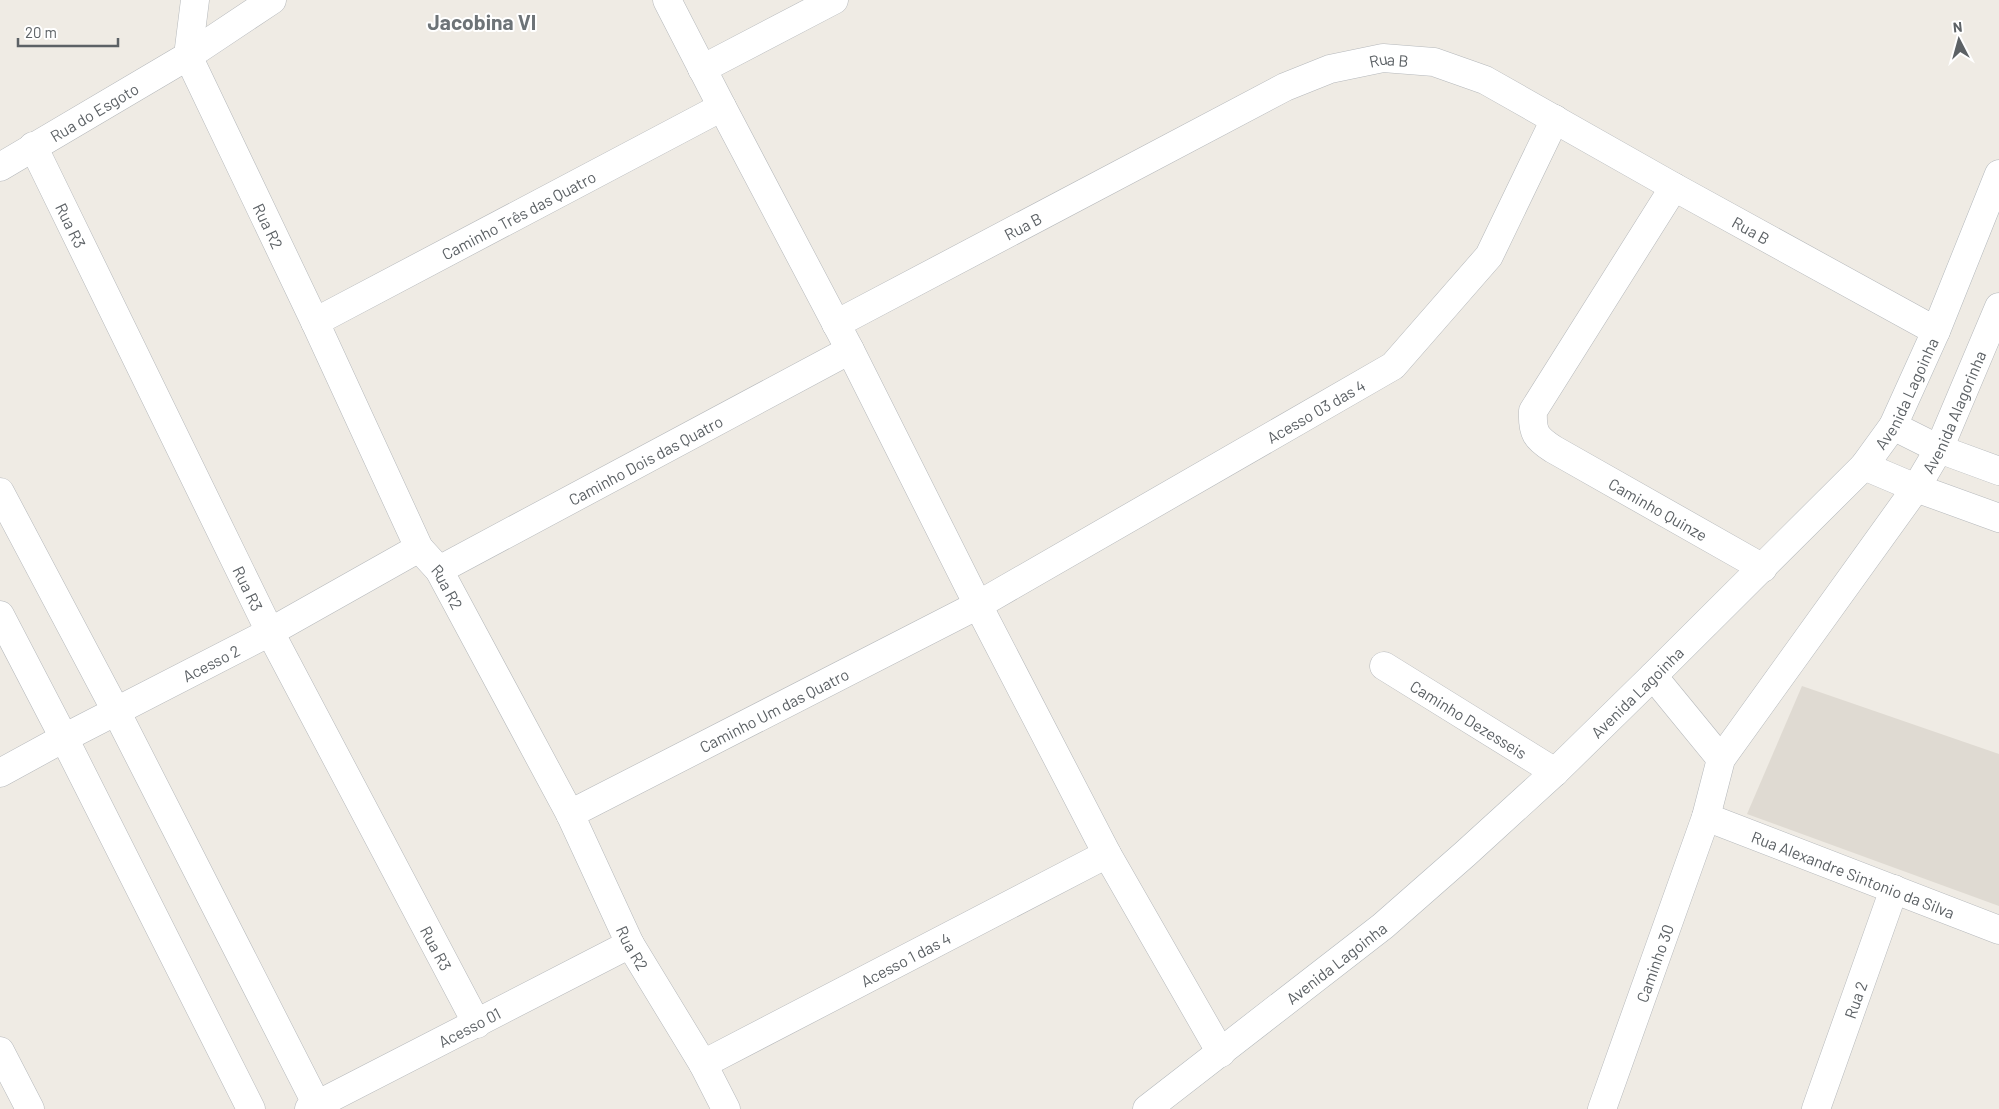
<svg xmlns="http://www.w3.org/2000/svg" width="1999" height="1109" viewBox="0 0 1999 1109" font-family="Barlow,sans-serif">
	<rect width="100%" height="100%" fill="#efebe4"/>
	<path fill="#dfdad2" d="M 1802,686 L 1999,754 L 1999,906 L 1747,814 Z"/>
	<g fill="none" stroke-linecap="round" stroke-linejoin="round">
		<defs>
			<g id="street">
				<path d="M 667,0 L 722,107 L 850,350 L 978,605 L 1107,854 L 1221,1053"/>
				<path id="s1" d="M 188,56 L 315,322 L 419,548 L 439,570 L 570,814 L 630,944 L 703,1064 L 726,1109"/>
				<path d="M 188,56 L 195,0"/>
				<path d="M 702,69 L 834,0"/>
				<path id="s2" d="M 33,146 L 270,632 L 477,1024"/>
				<path id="s3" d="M 0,167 L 188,56 L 272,0"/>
				<path id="s4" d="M 1674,187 L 1533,411 C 1532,433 1536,438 1553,449 L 1763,568"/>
				<path id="s5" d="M 315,322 L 722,107"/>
				<path id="s6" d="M 836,324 L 1285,87 L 1330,69 L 1383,58 L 1434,62 L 1485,80 L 1674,187 L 1936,331"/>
				<path d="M 1893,426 L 1939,449 L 1999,471"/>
				<path d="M 1864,466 L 1916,488 L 1999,518"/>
				<path d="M 0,492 L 116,711 L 319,1109"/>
				<path id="s7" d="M 439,570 L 850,350"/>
				<path d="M 0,615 L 64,738 L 251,1109"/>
				<path id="s8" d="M 1384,666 L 1555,772"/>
				<path d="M 1653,676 L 1721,759"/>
				<path id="s9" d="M 0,773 L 64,738 L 270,632 L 419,548"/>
				<path id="s10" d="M 570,814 L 978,605 L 1393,366 L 1489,256 L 1555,119"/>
				<path id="s11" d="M 1706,817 L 1999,930"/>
				<path d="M 0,1051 L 30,1109"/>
				<path id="s12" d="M 703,1064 L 1107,854"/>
				<path id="s13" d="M 309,1109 L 630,944"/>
				<path id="s14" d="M 1602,1109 L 1706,817 L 1721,759 L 1916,488 L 1939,449 L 1999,307"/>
				<path id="s15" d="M 1816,1109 L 1894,889"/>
			</g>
			<g id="secondary">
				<path id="s16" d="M 1147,1109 L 1383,926 L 1465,854 L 1555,772 L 1653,676 L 1864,466 L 1893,426 L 1936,331 L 1999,174"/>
			</g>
		</defs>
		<use href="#street" stroke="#b5b8bb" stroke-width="29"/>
		<use href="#secondary" stroke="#b3b8bc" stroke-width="29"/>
		<use href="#street" stroke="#fff" stroke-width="28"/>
		<use href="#secondary" stroke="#fff" stroke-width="28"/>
	</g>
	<g text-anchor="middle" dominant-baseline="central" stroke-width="4" stroke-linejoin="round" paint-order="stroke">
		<g font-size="16" fill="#5c6165" stroke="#fff">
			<text stroke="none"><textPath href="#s6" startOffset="616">Rua B</textPath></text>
			<text stroke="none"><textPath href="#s3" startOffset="109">Rua do Esgoto</textPath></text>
			<text stroke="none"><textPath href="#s5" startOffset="230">Caminho Três das Quatro</textPath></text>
			<text stroke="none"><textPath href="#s2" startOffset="88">Rua R3</textPath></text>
			<text stroke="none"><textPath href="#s1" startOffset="188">Rua R2</textPath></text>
			<text stroke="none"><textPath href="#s6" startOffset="211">Rua B</textPath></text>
			<text stroke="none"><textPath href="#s6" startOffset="1021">Rua B</textPath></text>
			<text stroke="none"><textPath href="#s16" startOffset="1049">Avenida Lagoinha</textPath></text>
			<text stroke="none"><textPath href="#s10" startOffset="848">Acesso 03 das 4</textPath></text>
			<text stroke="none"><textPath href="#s14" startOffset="789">Avenida Alagorinha</textPath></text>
			<text stroke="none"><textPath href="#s7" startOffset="234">Caminho Dois das Quatro</textPath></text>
			<text stroke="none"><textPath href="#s4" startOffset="432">Caminho Quinze</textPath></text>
			<text stroke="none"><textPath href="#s2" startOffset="492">Rua R3</textPath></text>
			<text stroke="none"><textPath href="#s1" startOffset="592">Rua R2</textPath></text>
			<text stroke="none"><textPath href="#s9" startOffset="238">Acesso 2</textPath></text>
			<text stroke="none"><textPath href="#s16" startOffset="644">Avenida Lagoinha</textPath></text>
			<text stroke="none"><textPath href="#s10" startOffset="229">Caminho Um das Quatro</textPath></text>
			<text stroke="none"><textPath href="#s8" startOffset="100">Caminho Dezesseis</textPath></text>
			<text stroke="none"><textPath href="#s11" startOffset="158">Rua Alexandre Sintonio da Silva</textPath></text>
			<text stroke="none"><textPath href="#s2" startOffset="898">Rua R3</textPath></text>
			<text stroke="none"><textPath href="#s1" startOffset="998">Rua R2</textPath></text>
			<text stroke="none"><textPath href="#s12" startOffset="228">Acesso 1 das 4</textPath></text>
			<text stroke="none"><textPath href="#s16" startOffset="239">Avenida Lagoinha</textPath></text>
			<text stroke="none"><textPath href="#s14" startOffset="155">Caminho 30</textPath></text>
			<text stroke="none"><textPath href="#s15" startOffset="116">Rua 2</textPath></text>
			<text stroke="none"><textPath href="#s13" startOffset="180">Acesso 01</textPath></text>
		</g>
		<g font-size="21" font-weight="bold" fill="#6d7377" stroke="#fff">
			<text x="482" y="21">Jacobina VI</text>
		</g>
	</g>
	<g transform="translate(1959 40) rotate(354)" stroke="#ffffff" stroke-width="4" paint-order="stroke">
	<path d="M0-4L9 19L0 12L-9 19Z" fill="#5c6165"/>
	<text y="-8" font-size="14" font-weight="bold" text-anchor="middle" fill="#5c6165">N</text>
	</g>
	<path d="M18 38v8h100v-8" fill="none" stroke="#5c6165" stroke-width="2.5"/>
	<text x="25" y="38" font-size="15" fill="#5c6165" stroke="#ffffff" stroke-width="4" paint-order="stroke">20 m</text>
</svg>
